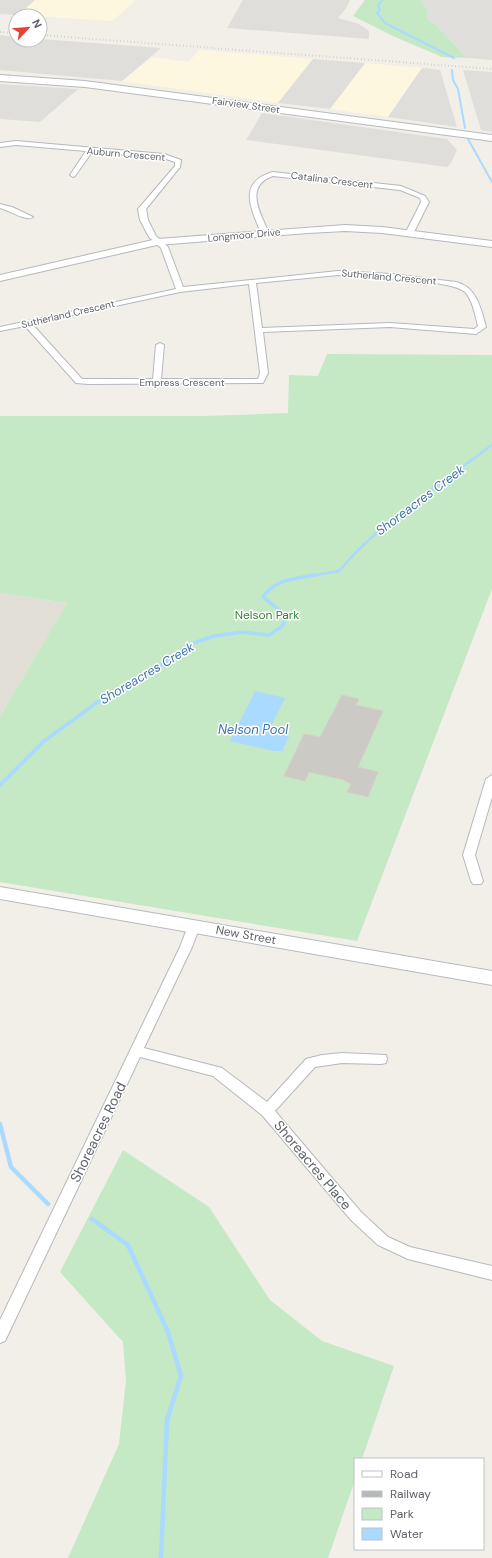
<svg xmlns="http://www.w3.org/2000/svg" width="492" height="1558" viewBox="0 0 492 1558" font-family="'DM Sans',sans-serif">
	<rect width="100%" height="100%" fill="#f1efe8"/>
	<g fill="#fef7e0">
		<path d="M 35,0 L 136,0 L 112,21 L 18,15 Z"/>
		<path d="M 199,50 L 313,59 L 278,103 L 122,81 L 152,57 L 189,62 Z"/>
		<path d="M 365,63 L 422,68 L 388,117 L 330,109 Z"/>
	</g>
	<g fill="#e0deda">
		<path d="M 0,0 L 35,0 L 18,15 L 0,14 Z"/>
		<path d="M 243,0 L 350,0 L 347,7 L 338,18 L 359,24 L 369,31 L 369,39 L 227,28 Z"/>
		<path d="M 421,0 L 492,0 L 492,60 L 467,58 L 436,25 L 427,19 L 428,10 Z"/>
		<path d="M 0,35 L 16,37 L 16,40 L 40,40 L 40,39 L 161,48 L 122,81 L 0,70 Z"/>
		<path d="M 313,59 L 365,63 L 330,109 L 278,103 Z"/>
		<path d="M 422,68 L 440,70 L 457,127 L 388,117 Z"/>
		<path d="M 463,70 L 492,72 L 492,132 L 481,130 Z"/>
		<path d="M 0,84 L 78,89 L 40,122 L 0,119 Z"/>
		<path d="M 262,113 L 447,139 L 457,150 L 451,163 L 447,167 L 246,140 Z"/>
	</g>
	<path fill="#e1ded6" d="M 0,593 L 67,603 L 0,716 Z"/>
	<g fill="#c5e8c5">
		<path d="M 365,0 L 421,0 L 428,10 L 427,19 L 436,25 L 467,58 L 442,57 L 395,37 L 353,16 Z"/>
		<path d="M 327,354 L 492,355 L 492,589 L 357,941 L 0,882 L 0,716 L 67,603 L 0,593 L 0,416 L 206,416 L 288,413 L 289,375 L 318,376 Z"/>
		<path d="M 123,1150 L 209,1207 L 270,1300 L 322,1341 L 394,1366 L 362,1459 L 355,1459 L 355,1480 L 328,1558 L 68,1558 L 119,1444 L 126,1381 L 123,1342 L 60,1272 Z"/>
	</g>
	<path fill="#aadaff" d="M 255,691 L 285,698 L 270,728 L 281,728 L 289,737 L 282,751 L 274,751 L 230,741 Z"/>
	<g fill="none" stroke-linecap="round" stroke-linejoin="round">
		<g stroke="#aadaff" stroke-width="2">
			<path d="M 382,0 L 378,6 L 380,10 L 377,13 L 385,23 L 454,58"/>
			<path d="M 452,70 L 453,80 L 458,89 L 465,128"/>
			<path d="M 468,139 L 492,182"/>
		</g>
		<path stroke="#aadaff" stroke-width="2.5" d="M 310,576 L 339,571 C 381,521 440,484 492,445"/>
		<path stroke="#aadaff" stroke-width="3.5" d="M 0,785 L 44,741 L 102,699 L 138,681 L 191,644 L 214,636 L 241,632 L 269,635 L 281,627 L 288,617 L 263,597 C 275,579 295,579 315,575"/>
		<g stroke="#aadaff" stroke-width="4.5">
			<path d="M 0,1124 L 11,1167 L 48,1204"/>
			<path d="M 92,1219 L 128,1245 L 168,1332 L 181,1376 L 167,1420 L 161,1558"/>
		</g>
	</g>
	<path fill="#cccac5" stroke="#d6d1c6" d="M 342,695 L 359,699 L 356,705 L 383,711 L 358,767 L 378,772 L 368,797 L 347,792 L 351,784 L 344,780 L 309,772 L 305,781 L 284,776 L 304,734 L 320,737 Z"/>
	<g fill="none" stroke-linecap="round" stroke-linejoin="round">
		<defs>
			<g id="minor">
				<path d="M 16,141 L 164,154 L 181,160 L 180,167 L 146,209 L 148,220 L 156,236 L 168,247 L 183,287 L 338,271 L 391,274 L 456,282 C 477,287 481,309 486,327 L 476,334 L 390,327 L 263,332 L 268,373 L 263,383 L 260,383 L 88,384 L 76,383 L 25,326 L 0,331 L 0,327 L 176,289 L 161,248 L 149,237 L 140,220 L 138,209 L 175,166 L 175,162 L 163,158 L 92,152 L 75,176 L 73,177 L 70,175 L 86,151 L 16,145 L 0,147 L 0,143 ZM 338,275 C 361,277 451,279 465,292 C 473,301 475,315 478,326 L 474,329 L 390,323 L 262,328 L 256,283 ZM 249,284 L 260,373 L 258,379 L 161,379 L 164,345 L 160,343 L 156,345 L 153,379 L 82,379 L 32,324 L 180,292 Z"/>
				<path d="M 273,172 L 401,186 L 425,196 L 429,202 L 413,234 L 409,236 L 405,234 L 421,202 L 420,198 L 400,190 L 273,176 C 244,186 260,213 269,233 L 265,235 L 261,233 C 251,208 237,182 273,172 Z"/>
				<path d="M 0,204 L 12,207 L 33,217 C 26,222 9,210 0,208 Z"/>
				<path d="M 492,775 L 492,797 L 475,855 L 483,881 L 481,884 L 473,884 L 471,881 L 463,855 L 486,779 Z"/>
				<path d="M 194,921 L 198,923 L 200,926 L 192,947 L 144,1048 L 222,1068 L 267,1102 L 306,1059 L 322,1055 L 342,1053 L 386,1055 L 387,1059 L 386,1063 L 381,1064 L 342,1063 L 315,1067 L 275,1111 L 361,1212 L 388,1237 L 410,1247 L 492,1266 L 492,1280 L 408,1259 L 378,1245 L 351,1220 L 262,1115 L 213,1076 L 140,1057 L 5,1341 L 0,1343 L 0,1320 L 180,947 L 188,926 L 190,923 Z"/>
			</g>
			<path id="tertiary" d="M 345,225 L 382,227 L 492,241 L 492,247 L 382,233 L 345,231 L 308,233 L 157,245 L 0,281 L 0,275 L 157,239 Z"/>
			<g id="secondary">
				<path d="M 0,75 L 85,81 L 492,135 L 492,141 L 85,87 L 0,81 Z"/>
				<path d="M 0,887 L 492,971 L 492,985 L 0,899 Z"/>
			</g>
		</defs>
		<use href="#minor" stroke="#b5b8bc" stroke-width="2"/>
		<use href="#tertiary" stroke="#b5b8bc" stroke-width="2"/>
		<use href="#secondary" stroke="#b6babf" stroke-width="2"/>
		<use href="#minor" fill="#fff" fill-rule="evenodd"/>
		<use href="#tertiary" fill="#fff" fill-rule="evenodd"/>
		<use href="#secondary" fill="#fff" fill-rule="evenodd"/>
		<g stroke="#b6b7b8" stroke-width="2" stroke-dasharray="0.5 3" stroke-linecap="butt">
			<path d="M 0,32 L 16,33"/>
			<path d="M 40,35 L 492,69"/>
		</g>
	</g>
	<g text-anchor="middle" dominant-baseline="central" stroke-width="3" stroke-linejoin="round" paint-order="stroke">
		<g font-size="10" fill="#5f6368" stroke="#fff">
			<text transform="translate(246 105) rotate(8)">Fairview Street</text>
			<text transform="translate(126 154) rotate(5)">Auburn Crescent</text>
			<text transform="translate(332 180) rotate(7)">Catalina Crescent</text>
			<text transform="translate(244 235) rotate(-5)">Longmoor Drive</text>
			<text transform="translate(389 277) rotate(5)">Sutherland Crescent</text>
			<text transform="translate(68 314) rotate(-13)">Sutherland Crescent</text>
			<text x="182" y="382">Empress Crescent</text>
		</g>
		<g font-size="12" fill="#348238" stroke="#fff">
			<text x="267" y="615">Nelson Park</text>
		</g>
		<g font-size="12" fill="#5f6368" stroke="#fff">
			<text transform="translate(246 935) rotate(10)">New Street</text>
		</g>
		<g font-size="13" font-style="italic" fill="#4174aa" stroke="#fff">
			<text transform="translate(420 500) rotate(-37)">Shoreacres Creek</text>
			<text transform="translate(147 673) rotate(-31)">Shoreacres Creek</text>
			<text x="253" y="729">Nelson Pool</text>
		</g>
		<g font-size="14" fill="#5f6368" stroke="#fff">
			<text transform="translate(98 1132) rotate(-64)">Shoreacres Road</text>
			<text transform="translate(313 1165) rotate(50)">Shoreacres Place</text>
		</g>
	</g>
	<rect x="354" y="1458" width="130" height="92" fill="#ffffff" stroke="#bfc1c3"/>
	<rect x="362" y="1471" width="20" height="6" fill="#ffffff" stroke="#bfc1c3"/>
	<text x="390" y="1478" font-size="12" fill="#5f6368">Road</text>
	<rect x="362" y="1491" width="20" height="6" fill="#b6b7b8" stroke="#bfc1c3"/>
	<text x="390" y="1498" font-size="12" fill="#5f6368">Railway</text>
	<rect x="362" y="1508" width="20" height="12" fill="#c5e8c5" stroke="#bfc1c3"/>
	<text x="390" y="1518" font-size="12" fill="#5f6368">Park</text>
	<rect x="362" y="1528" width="20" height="12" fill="#aadaff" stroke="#bfc1c3"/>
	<text x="390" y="1538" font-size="12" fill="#5f6368">Water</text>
	<g transform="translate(28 28) rotate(64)"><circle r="19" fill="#ffffff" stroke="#bfc1c3"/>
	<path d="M0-3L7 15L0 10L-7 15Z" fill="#ea4335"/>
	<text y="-6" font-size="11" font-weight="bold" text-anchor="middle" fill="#5f6368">N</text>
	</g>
</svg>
